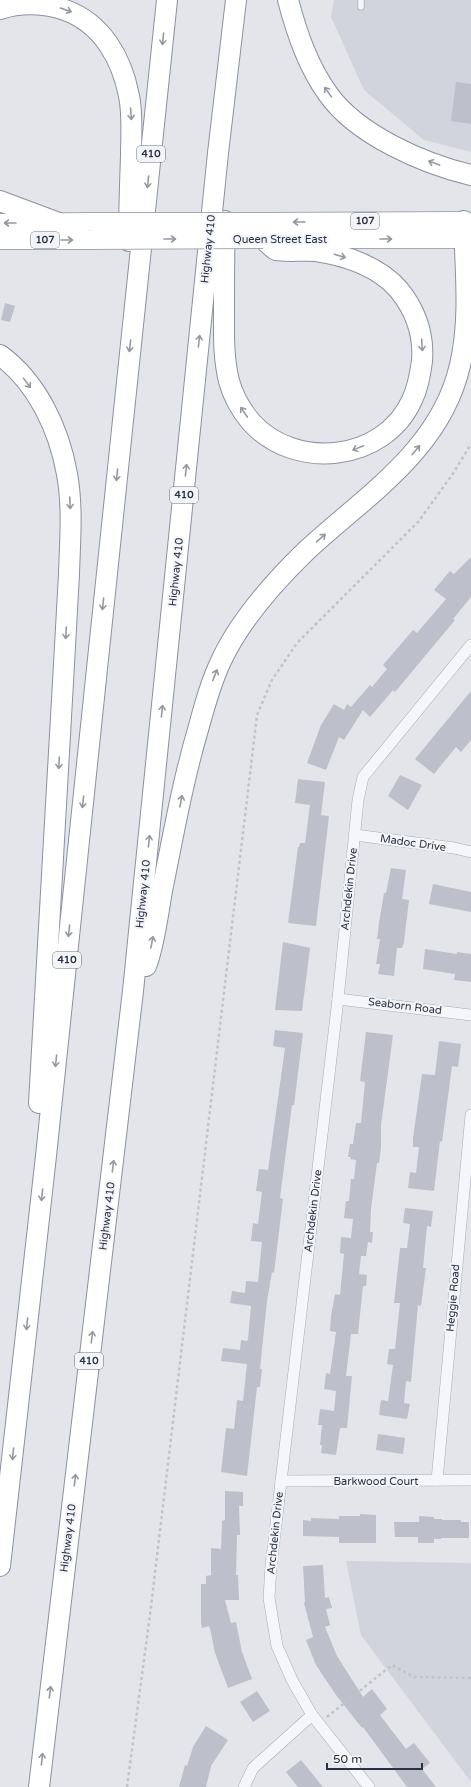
<svg xmlns="http://www.w3.org/2000/svg" width="471" height="1787" viewBox="0 0 471 1787" font-family="'Varela Round',sans-serif">
	<rect width="100%" height="100%" fill="#e3e5eb"/>
	<g fill="#d1d4dd">
		<path d="M 334,0 L 471,0 L 471,152 L 424,140 L 364,90 L 331,17 Z"/>
		<path d="M 346,1561 L 471,1563 L 471,1782 L 361,1635 Z"/>
	</g>
	<g fill="#bdc0cb">
		<path d="M 456,82 L 471,84 L 471,124 L 451,121 Z"/>
		<path d="M 5,303 L 15,306 L 10,322 L 1,320 Z"/>
		<path d="M 471,557 L 471,597 L 453,619 L 455,620 L 395,692 L 393,690 L 370,717 L 363,710 L 344,740 L 339,737 L 326,770 L 307,763 L 321,725 L 334,704 L 344,710 L 347,704 L 351,707 L 370,685 L 372,687 L 387,669 L 383,665 L 413,630 L 417,633 L 446,599 L 434,590 L 450,571 L 454,574 Z"/>
		<path d="M 471,691 L 471,740 L 461,752 L 456,747 L 434,774 L 415,759 Z"/>
		<path d="M 400,775 L 422,785 L 408,810 L 388,796 Z"/>
		<path d="M 298,779 L 325,782 L 321,815 L 329,816 L 316,926 L 288,923 L 298,847 L 299,847 L 300,843 L 305,843 L 310,805 L 295,803 Z"/>
		<path d="M 391,868 L 406,870 L 402,899 L 409,900 L 404,942 L 402,948 L 397,948 L 394,976 L 378,974 L 380,964 L 376,964 L 380,939 L 377,939 L 379,923 L 384,893 L 386,893 Z"/>
		<path d="M 433,884 L 471,892 L 471,912 L 429,904 Z"/>
		<path d="M 283,942 L 310,948 L 302,1011 L 275,1010 Z"/>
		<path d="M 425,949 L 457,954 L 457,952 L 471,954 L 471,982 L 454,980 L 455,974 L 423,969 Z"/>
		<path d="M 275,1030 L 303,1033 L 294,1105 L 292,1105 L 280,1198 L 283,1199 L 274,1273 L 272,1272 L 267,1301 L 260,1369 L 262,1369 L 260,1387 L 257,1387 L 247,1476 L 221,1472 L 226,1428 L 234,1429 L 237,1400 L 243,1401 L 247,1364 L 221,1361 L 223,1348 L 240,1350 L 241,1340 L 247,1341 L 248,1339 L 251,1306 L 230,1303 L 232,1291 L 245,1293 L 246,1281 L 258,1282 L 262,1242 L 251,1241 L 253,1223 L 258,1224 L 262,1192 L 256,1191 L 259,1169 L 268,1170 L 285,1048 L 273,1046 Z"/>
		<path d="M 366,1032 L 393,1035 L 381,1125 L 381,1147 L 379,1163 L 377,1163 L 371,1209 L 370,1232 L 373,1232 L 372,1243 L 368,1242 L 366,1256 L 361,1256 L 359,1274 L 367,1275 L 366,1286 L 363,1286 L 358,1334 L 351,1334 L 346,1376 L 352,1376 L 347,1428 L 340,1428 L 336,1455 L 321,1453 L 322,1445 L 320,1445 L 322,1425 L 318,1425 L 320,1409 L 334,1411 L 336,1391 L 324,1389 L 326,1373 L 330,1374 L 336,1332 L 330,1331 L 331,1316 L 335,1294 L 340,1295 L 344,1254 L 340,1253 L 341,1237 L 351,1238 L 353,1219 L 344,1218 L 346,1201 L 349,1201 L 351,1179 L 354,1179 L 356,1160 L 350,1159 L 351,1157 L 348,1157 L 350,1144 L 353,1144 L 356,1123 L 361,1123 L 365,1082 L 360,1081 Z"/>
		<path d="M 439,1041 L 461,1044 L 458,1067 L 452,1066 L 442,1142 L 440,1141 L 434,1191 L 408,1188 L 410,1172 L 416,1173 L 419,1147 L 413,1147 L 413,1138 L 422,1074 L 435,1075 Z"/>
		<path d="M 405,1208 L 433,1211 L 431,1227 L 427,1226 L 423,1268 L 426,1268 L 421,1306 L 418,1305 L 411,1382 L 406,1381 L 404,1403 L 410,1404 L 407,1419 L 379,1415 L 381,1400 L 388,1401 L 393,1365 L 387,1364 L 389,1349 L 395,1349 L 400,1303 L 394,1303 L 400,1248 L 407,1248 L 410,1224 L 403,1223 Z"/>
		<path d="M 378,1434 L 405,1438 L 403,1454 L 376,1450 Z"/>
		<path d="M 225,1491 L 243,1492 L 243,1506 L 239,1506 L 240,1535 L 237,1535 L 236,1575 L 238,1575 L 239,1600 L 225,1600 L 231,1623 L 236,1622 L 242,1652 L 252,1679 L 228,1688 L 215,1653 L 210,1628 L 209,1626 L 202,1628 L 201,1622 L 201,1584 L 206,1584 L 206,1576 L 211,1575 L 211,1548 L 221,1549 L 222,1521 L 225,1520 Z"/>
		<path d="M 360,1514 L 376,1515 L 376,1543 L 339,1543 L 339,1537 L 303,1536 L 303,1520 L 311,1521 L 311,1518 L 339,1519 L 339,1516 L 360,1516 Z"/>
		<path d="M 419,1516 L 434,1517 L 434,1519 L 442,1519 L 442,1520 L 461,1520 L 461,1522 L 469,1522 L 469,1538 L 441,1538 L 441,1539 L 434,1539 L 434,1543 L 418,1543 L 418,1537 L 395,1537 L 394,1522 L 419,1522 Z"/>
		<path d="M 323,1565 L 325,1598 L 329,1597 L 332,1608 L 326,1609 L 330,1625 L 325,1627 L 337,1656 L 363,1697 L 372,1689 L 387,1709 L 380,1715 L 406,1749 L 414,1743 L 430,1763 L 422,1769 L 436,1787 L 407,1787 L 363,1727 L 362,1728 L 336,1695 L 316,1665 L 306,1640 L 313,1637 L 304,1603 L 305,1602 L 303,1566 Z"/>
		<path d="M 257,1691 L 270,1711 L 253,1722 L 240,1702 Z"/>
		<path d="M 206,1726 L 228,1740 L 211,1766 L 206,1787 L 179,1787 L 185,1765 L 187,1766 L 193,1747 Z"/>
		<path d="M 301,1760 L 323,1787 L 298,1787 L 286,1772 Z"/>
	</g>
	<g fill="none" stroke-linecap="round" stroke-linejoin="round">
		<defs>
			<path id="lane" d="M 361,0 L 361,7"/>
			<g id="street">
				<path d="M 355,835 L 454,848 L 471,852"/>
				<path d="M 338,999 L 471,1015"/>
				<path d="M 437,1480 L 471,1115"/>
				<path d="M 281,1481 L 471,1480"/>
				<path d="M 244,1787 L 253,1768 L 312,1715"/>
				<path d="M 369,1787 L 312,1715 L 292,1680 L 277,1646 L 269,1598 L 271,1566 L 338,999 L 358,800 L 363,777 L 471,645"/>
			</g>
			<g id="primary">
				<path d="M 265,222 L 464,221"/>
				<path d="M 0,223 L 91,222"/>
				<path d="M 263,239 L 464,239"/>
				<path d="M 0,240 L 89,240"/>
			</g>
			<g id="highway">
				<path d="M 288,0 C 297,34 308,66 328,94 C 357,135 424,164 471,175"/>
				<path d="M 0,9 C 21,2 45,3 65,10 C 102,23 122,59 129,96 C 133,115 131,136 131,156 C 130,184 129,212 129,241"/>
				<path d="M 0,201 L 59,223"/>
				<path d="M 225,221 C 224,250 224,279 224,308 C 224,332 223,357 229,381 C 233,396 241,410 251,422 C 295,471 384,462 412,400 C 418,388 420,375 422,361 C 424,335 416,311 399,290 C 380,267 345,255 316,251 C 305,250 285,252 276,250 C 272,248 267,242 263,239"/>
				<path d="M 0,355 C 37,382 59,429 67,474 C 73,507 70,541 69,574 C 67,610 65,646 63,682 C 56,823 47,963 39,1103"/>
				<path d="M 146,966 C 154,947 158,913 162,891 C 173,836 183,780 199,726 C 205,704 211,682 221,661 C 240,620 273,583 306,551 C 365,496 441,450 460,365 C 471,318 465,269 464,221"/>
				<path d="M 0,1566 L 46,1156 L 167,0"/>
				<path d="M 39,1787 L 133,991 L 218,153 L 236,0"/>
			</g>
		</defs>
		<use href="#lane" stroke="#a8abb5" stroke-width="7"/>
		<use href="#street" stroke="#a8abb5" stroke-width="12"/>
		<use href="#primary" stroke="#a2a8b6" stroke-width="20"/>
		<use href="#highway" stroke="#8a91a1" stroke-width="22"/>
		<g stroke="#c0c3ca" stroke-width="2.5" stroke-dasharray="3 3" stroke-linecap="butt">
			<path d="M 327,1717 L 392,1665 L 414,1677 L 471,1678"/>
			<path d="M 127,1787 L 150,1615 L 257,715 L 272,680 L 297,643 L 419,521 L 454,472 L 471,444"/>
		</g>
		<use href="#lane" stroke="#f5f6f9" stroke-width="5.5"/>
		<use href="#street" stroke="#f5f6f9" stroke-width="11"/>
		<use href="#primary" stroke="#fff" stroke-width="18"/>
		<use href="#highway" stroke="#fff" stroke-width="20"/>
		<defs>
			<g id="primary-bridge">
				<path d="M 91,222 L 265,222"/>
				<path d="M 89,240 L 263,239"/>
			</g>
		</defs>
		<use href="#primary-bridge" stroke="#a2a8b6" stroke-width="20" stroke-linecap="butt"/>
		<use href="#primary-bridge" stroke="#fff" stroke-width="18"/>
	</g>
	<defs><path id="oneway-shaft" d="M-6 0H5M1.5-3L5.5 0L1.5 3" fill="none" stroke-width="1.6" stroke-linecap="round" stroke-linejoin="round"/></defs>
	<g stroke="#9498a1">
		<use href="#oneway-shaft" transform="translate(66 10) rotate(19)"/>
		<use href="#oneway-shaft" transform="translate(163 39) rotate(96)"/>
		<use href="#oneway-shaft" transform="translate(328 92) rotate(-125)"/>
		<use href="#oneway-shaft" transform="translate(131 114) rotate(86)"/>
		<use href="#oneway-shaft" transform="translate(434 163) rotate(-160)"/>
		<use href="#oneway-shaft" transform="translate(148 182) rotate(96)"/>
		<use href="#oneway-shaft" transform="translate(299 222) rotate(180)"/>
		<use href="#oneway-shaft" transform="translate(10 223) rotate(180)"/>
		<use href="#oneway-shaft" transform="translate(170 239)"/>
		<use href="#oneway-shaft" transform="translate(386 239)"/>
		<use href="#oneway-shaft" transform="translate(67 240)"/>
		<use href="#oneway-shaft" transform="translate(340 256) rotate(16)"/>
		<use href="#oneway-shaft" transform="translate(199 341) rotate(-84)"/>
		<use href="#oneway-shaft" transform="translate(422 345) rotate(87)"/>
		<use href="#oneway-shaft" transform="translate(130 346) rotate(96)"/>
		<use href="#oneway-shaft" transform="translate(27 383) rotate(54)"/>
		<use href="#oneway-shaft" transform="translate(244 412) rotate(-124)"/>
		<use href="#oneway-shaft" transform="translate(358 448) rotate(158)"/>
		<use href="#oneway-shaft" transform="translate(416 450) rotate(-50)"/>
		<use href="#oneway-shaft" transform="translate(186 470) rotate(-84)"/>
		<use href="#oneway-shaft" transform="translate(117 475) rotate(96)"/>
		<use href="#oneway-shaft" transform="translate(70 503) rotate(87)"/>
		<use href="#oneway-shaft" transform="translate(321 538) rotate(-41)"/>
		<use href="#oneway-shaft" transform="translate(103 604) rotate(96)"/>
		<use href="#oneway-shaft" transform="translate(66 633) rotate(93)"/>
		<use href="#oneway-shaft" transform="translate(215 675) rotate(-68)"/>
		<use href="#oneway-shaft" transform="translate(162 711) rotate(-84)"/>
		<use href="#oneway-shaft" transform="translate(59 763) rotate(93)"/>
		<use href="#oneway-shaft" transform="translate(181 801) rotate(-79)"/>
		<use href="#oneway-shaft" transform="translate(83 802) rotate(96)"/>
		<use href="#oneway-shaft" transform="translate(149 841) rotate(-84)"/>
		<use href="#oneway-shaft" transform="translate(69 931) rotate(96)"/>
		<use href="#oneway-shaft" transform="translate(152 942) rotate(-79)"/>
		<use href="#oneway-shaft" transform="translate(56 1061) rotate(96)"/>
		<use href="#oneway-shaft" transform="translate(113 1166) rotate(-83)"/>
		<use href="#oneway-shaft" transform="translate(42 1195) rotate(96)"/>
		<use href="#oneway-shaft" transform="translate(27 1324) rotate(96)"/>
		<use href="#oneway-shaft" transform="translate(92 1337) rotate(-83)"/>
		<use href="#oneway-shaft" transform="translate(13 1454) rotate(96)"/>
		<use href="#oneway-shaft" transform="translate(75 1480) rotate(-83)"/>
		<use href="#oneway-shaft" transform="translate(50 1692) rotate(-83)"/>
		<use href="#oneway-shaft" transform="translate(42 1759) rotate(-84)"/>
	</g>
	<g text-anchor="middle" dominant-baseline="central" stroke-width="4" stroke-linejoin="round" paint-order="stroke">
		<g fill="#f2f4f8" stroke="#666c79" stroke-width="1">
			<rect x="137" y="146" width="28" height="16" rx="3"/>
			<rect x="351" y="213" width="28" height="16" rx="3"/>
			<rect x="31" y="232" width="28" height="16" rx="3"/>
			<rect x="170" y="487" width="28" height="16" rx="3"/>
			<rect x="53" y="952" width="28" height="16" rx="3"/>
			<rect x="75" y="1353" width="28" height="16" rx="3"/>
		</g>
		<g font-size="10" font-weight="bold" fill="#2a3143">
			<text x="151" y="154">410</text>
			<text x="365" y="221">107</text>
			<text x="45" y="240">107</text>
			<text x="184" y="495">410</text>
			<text x="67" y="960">410</text>
			<text x="89" y="1361">410</text>
		</g>
		<g font-size="11" fill="#2a3143" stroke="#f2f4f8">
			<text x="280" y="239">Queen Street East</text>
			<text transform="translate(208 249) rotate(-84)">Highway 410</text>
			<text transform="translate(176 572) rotate(-84)">Highway 410</text>
			<text transform="translate(413 843) rotate(8)">Madoc Drive</text>
			<text transform="translate(349 889) rotate(-84)">Archdekin Drive</text>
			<text transform="translate(143 894) rotate(-84)">Highway 410</text>
			<text transform="translate(405 1006) rotate(7)">Seaborn Road</text>
			<text transform="translate(313 1211) rotate(-83)">Archdekin Drive</text>
			<text transform="translate(107 1216) rotate(-83)">Highway 410</text>
			<text transform="translate(453 1298) rotate(-85)">Heggie Road</text>
			<text x="376" y="1481">Barkwood Court</text>
			<text transform="translate(275 1533) rotate(-84)">Archdekin Drive</text>
			<text transform="translate(68 1538) rotate(-83)">Highway 410</text>
		</g>
	</g>
	<path d="M327 1763v6h95v-6" fill="none" stroke="#2a3143" stroke-width="2"/>
	<text x="333" y="1763" font-size="12" fill="#2a3143" stroke="#f2f4f8" stroke-width="3" paint-order="stroke">50 m</text>
</svg>
